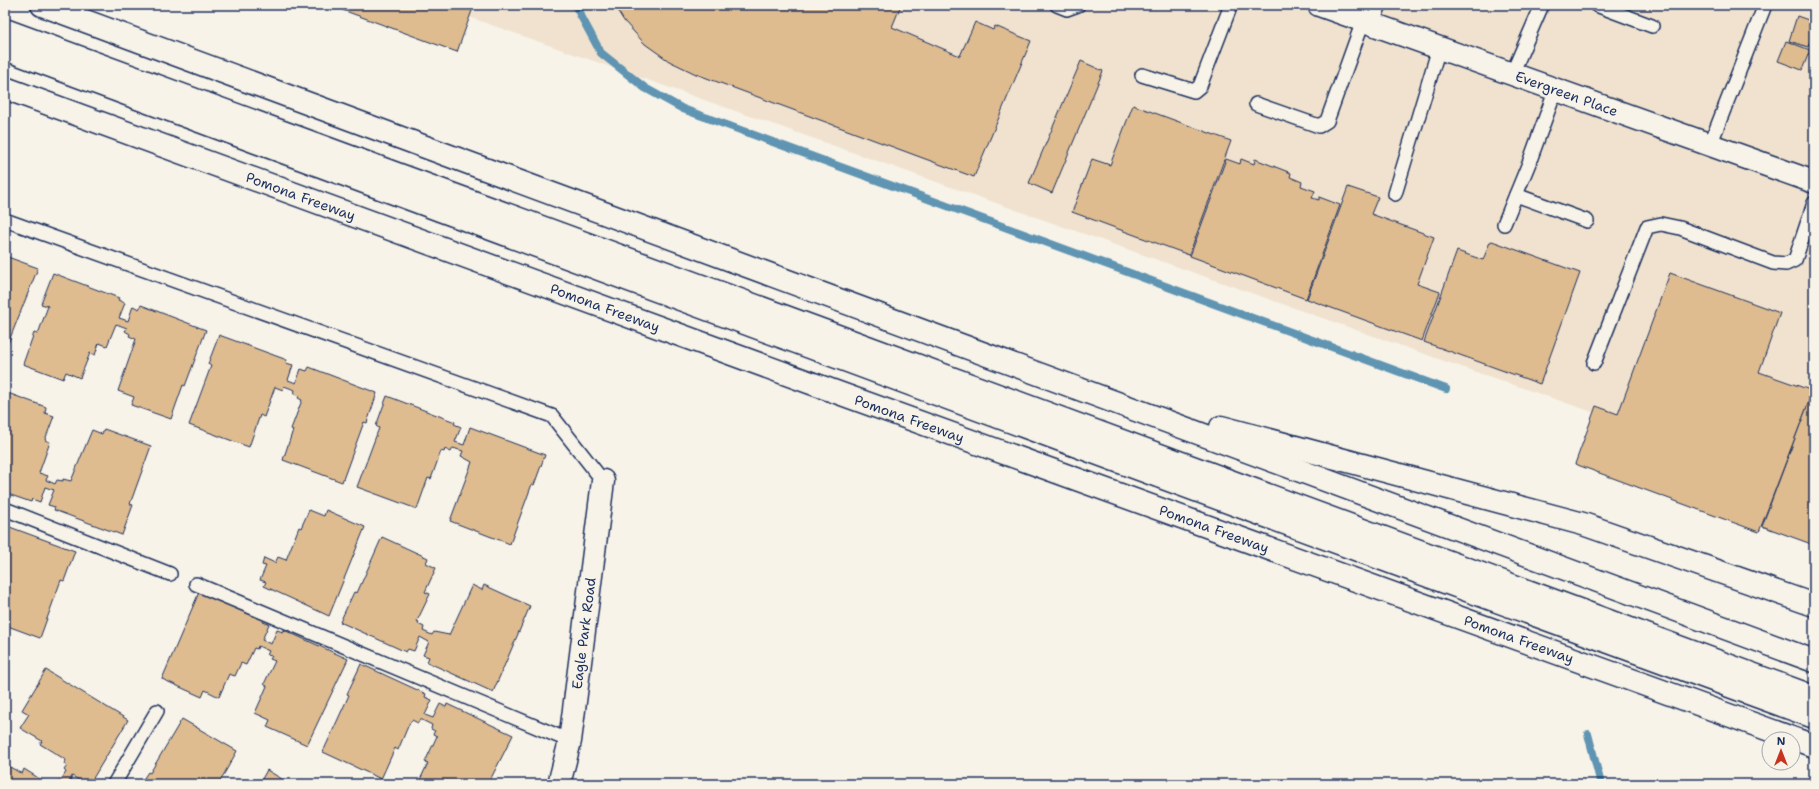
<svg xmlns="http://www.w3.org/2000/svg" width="1819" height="789" viewBox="0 0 1819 789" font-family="'Shantell Sans',sans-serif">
	<rect width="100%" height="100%" fill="#f7f3e8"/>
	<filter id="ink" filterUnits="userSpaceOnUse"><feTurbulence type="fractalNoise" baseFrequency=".025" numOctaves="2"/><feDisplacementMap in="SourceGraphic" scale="8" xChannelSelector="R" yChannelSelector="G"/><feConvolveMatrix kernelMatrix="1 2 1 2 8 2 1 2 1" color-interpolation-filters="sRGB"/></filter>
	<g filter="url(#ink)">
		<path fill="#f0e2ce" d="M 435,5 L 1814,5 L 1814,488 L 1450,363 Z"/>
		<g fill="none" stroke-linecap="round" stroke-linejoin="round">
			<g stroke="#5e94b2" stroke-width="8">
				<path d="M 575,5 L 601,53 L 645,88 L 683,109 L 1446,389"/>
				<path d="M 1588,734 L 1601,784"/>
			</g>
		</g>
		<g fill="#dfbc90" stroke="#1b2f5e">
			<path d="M 329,5 L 474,5 L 457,52 Z"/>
			<path d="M 614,5 L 901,5 L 892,27 L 960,56 L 975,22 L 993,30 L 995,26 L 1031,41 L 974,177 L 696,74 L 669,61 L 645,44 L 624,21 Z"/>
			<path d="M 1797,16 L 1814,22 L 1814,30 L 1808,47 L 1789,41 Z"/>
			<path d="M 1786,41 L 1810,50 L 1802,70 L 1778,61 Z"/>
			<path d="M 1081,61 L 1103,71 L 1052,193 L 1029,183 Z"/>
			<path d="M 1133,105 L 1231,141 L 1189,255 L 1072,212 L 1092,159 L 1110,165 Z"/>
			<path d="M 1226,159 L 1240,164 L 1241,159 L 1254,164 L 1255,159 L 1291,173 L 1290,177 L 1302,182 L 1301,186 L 1315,191 L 1312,198 L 1319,200 L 1319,197 L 1340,205 L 1306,299 L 1190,256 Z"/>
			<path d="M 1348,187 L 1378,197 L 1371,214 L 1434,237 L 1417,284 L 1440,292 L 1422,341 L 1307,299 Z"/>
			<path d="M 1492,241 L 1580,273 L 1540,384 L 1424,342 L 1457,251 L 1483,260 L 1490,242 Z"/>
			<path d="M 5,256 L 38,268 L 5,351 Z"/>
			<path d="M 53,273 L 119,298 L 118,300 L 125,303 L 119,318 L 128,321 L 133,306 L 139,309 L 141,305 L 206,330 L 185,386 L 183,385 L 171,419 L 131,405 L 134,397 L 118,391 L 136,339 L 129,336 L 130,334 L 125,331 L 127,328 L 116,324 L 107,346 L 99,343 L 95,355 L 90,353 L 80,378 L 66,372 L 63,379 L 23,364 L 34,333 L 38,334 L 48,306 L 41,304 Z"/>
			<path d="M 1670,273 L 1780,313 L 1759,372 L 1813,391 L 1759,532 L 1575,464 L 1596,406 L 1618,414 Z"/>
			<path d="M 219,335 L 287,360 L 286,363 L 293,365 L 288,380 L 296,383 L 301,369 L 307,371 L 309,367 L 377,393 L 367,423 L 364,422 L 342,482 L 283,460 L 293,430 L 291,429 L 302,400 L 298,398 L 299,396 L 294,394 L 295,390 L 284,386 L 283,390 L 275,387 L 264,417 L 260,415 L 249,447 L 189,425 L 211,366 L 208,364 Z"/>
			<path d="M 1814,388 L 1814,545 L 1762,526 Z"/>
			<path d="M 5,392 L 46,407 L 45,413 L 54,416 L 45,440 L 50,442 L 39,473 L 48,476 L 46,480 L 55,484 L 57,480 L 63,481 L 63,479 L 71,481 L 92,430 L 102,434 L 104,429 L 151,446 L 130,504 L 133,505 L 122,535 L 54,510 L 55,507 L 48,505 L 54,490 L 45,487 L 40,502 L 32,499 L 31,502 L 5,493 Z"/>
			<path d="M 387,396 L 455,422 L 454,424 L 461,427 L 455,442 L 464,445 L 470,427 L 545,455 L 534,485 L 532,484 L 510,544 L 450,521 L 472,462 L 461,456 L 463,451 L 453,448 L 451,452 L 445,449 L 444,452 L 441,451 L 431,479 L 428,478 L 417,509 L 357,487 L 379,428 L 376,426 Z"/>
			<path d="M 309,510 L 324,516 L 326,510 L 365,527 L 329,616 L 264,586 L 266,582 L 260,580 L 266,566 L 262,565 L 264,558 L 275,563 L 278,557 L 286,560 L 299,527 L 301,528 Z"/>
			<path d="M 7,526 L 75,551 L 64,581 L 61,580 L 40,638 L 5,625 L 5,528 L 6,528 Z"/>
			<path d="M 382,537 L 428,558 L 426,563 L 436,568 L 425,592 L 430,594 L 417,621 L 419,622 L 418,624 L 424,627 L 423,631 L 432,635 L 434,632 L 449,635 L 472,585 L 482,590 L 484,585 L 530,606 L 493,692 L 427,662 L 429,657 L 423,655 L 429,642 L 420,637 L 414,651 L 408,649 L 406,652 L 340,622 L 354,592 L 357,593 Z"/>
			<path d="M 200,590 L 264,620 L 263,622 L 269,624 L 262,640 L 271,644 L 277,630 L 283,632 L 284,630 L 348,659 L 307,745 L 267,727 L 270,720 L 255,713 L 267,686 L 264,684 L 275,661 L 270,659 L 272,656 L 267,655 L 269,651 L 258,646 L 257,649 L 254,648 L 246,665 L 241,663 L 235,676 L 229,674 L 219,697 L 205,690 L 202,697 L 162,679 Z"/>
			<path d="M 361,664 L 426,694 L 425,697 L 432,700 L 425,715 L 433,718 L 440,704 L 446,707 L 447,704 L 513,735 L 488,784 L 418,784 L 428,763 L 425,762 L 437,736 L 433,734 L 435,731 L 431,729 L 432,725 L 420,719 L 418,723 L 412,720 L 409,724 L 398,750 L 395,748 L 381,779 L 323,752 L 349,695 L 347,694 Z"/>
			<path d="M 46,670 L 128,720 L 92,780 L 89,779 L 86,784 L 72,776 L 68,784 L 56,784 L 58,780 L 60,782 L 66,772 L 64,770 L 67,766 L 64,764 L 66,760 L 40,744 L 42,741 L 20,728 L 29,714 L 22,710 Z"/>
			<path d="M 182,719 L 237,751 L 219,783 L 221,784 L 140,784 L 148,772 L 150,773 Z"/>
			<path d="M 5,764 L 22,774 L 24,769 L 48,784 L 5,784 Z"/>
			<path d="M 267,770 L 290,784 L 259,784 Z"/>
		</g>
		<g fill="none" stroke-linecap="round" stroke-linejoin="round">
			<defs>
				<g id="lane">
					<path d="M 1057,5 L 1067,9 L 1078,5"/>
					<path d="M 1596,5 L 1652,26"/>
					<path d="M 1372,24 L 1380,5"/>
					<path d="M 1512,74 L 1542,5"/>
					<path d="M 1142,75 L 1194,91 L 1200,86 L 1231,5"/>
					<path d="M 1256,104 L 1319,126 L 1327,121 L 1363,21"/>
					<path d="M 1710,145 L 1765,5"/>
					<path d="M 1395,194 L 1439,48"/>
					<path d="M 1516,195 L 1587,221"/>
					<path d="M 5,220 L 552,416 L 603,481"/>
					<path d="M 1504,224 L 1529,163 L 1556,89"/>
					<path d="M 1594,363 L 1647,227 L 1661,224 L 1680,228 L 1773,263 L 1786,264 L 1795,260 L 1814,203"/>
					<path d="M 5,509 L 170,574"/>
					<path d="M 196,584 L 570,741"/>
					<path d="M 114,784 L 157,711"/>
				</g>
				<g id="street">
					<path id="s1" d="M 1319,5 L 1814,182"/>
					<path id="s2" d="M 559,784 L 570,741 L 603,481"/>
				</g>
				<g id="highway">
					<path d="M 42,5 L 1814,661"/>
					<path d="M 5,30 L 873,349 L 1814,697"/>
					<path d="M 5,49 L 1382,559 L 1814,717"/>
					<path id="s3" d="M 5,88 L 811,383 L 1814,746"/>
					<path d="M 1221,427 L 1583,524 L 1814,605"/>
				</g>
			</defs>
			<use href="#lane" stroke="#1b2f5e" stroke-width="16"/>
			<use href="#street" stroke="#1b2f5e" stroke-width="25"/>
			<use href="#highway" stroke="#1b2f5e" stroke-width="25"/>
			<use href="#lane" stroke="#f7f3e8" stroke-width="13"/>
			<use href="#street" stroke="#f7f3e8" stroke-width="22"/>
			<use href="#highway" stroke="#f7f3e8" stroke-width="22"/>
		</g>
	</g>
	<g text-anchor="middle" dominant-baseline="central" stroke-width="3" stroke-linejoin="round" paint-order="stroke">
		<g font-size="14" fill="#1b2f5e" stroke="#f7f3e8">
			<text stroke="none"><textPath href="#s1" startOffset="263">Evergreen Place</textPath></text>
			<text stroke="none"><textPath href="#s3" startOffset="315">Pomona Freeway</textPath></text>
			<text stroke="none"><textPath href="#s3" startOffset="639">Pomona Freeway</textPath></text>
			<text stroke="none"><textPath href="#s3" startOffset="963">Pomona Freeway</textPath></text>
			<text stroke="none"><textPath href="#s3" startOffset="1287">Pomona Freeway</textPath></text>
			<text stroke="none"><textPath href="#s2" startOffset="153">Eagle Park Road</textPath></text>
			<text stroke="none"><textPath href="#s3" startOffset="1611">Pomona Freeway</textPath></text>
		</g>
	</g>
	<rect width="1819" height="789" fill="none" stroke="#f7f3e8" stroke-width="20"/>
	<rect x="10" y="10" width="1799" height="769" fill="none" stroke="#1b2f5e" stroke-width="1.5" filter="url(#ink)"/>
	<g transform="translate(1781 751)"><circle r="19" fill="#f7f3e8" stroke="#9fa5b1"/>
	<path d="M0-3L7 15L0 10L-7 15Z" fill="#c8321e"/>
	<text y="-6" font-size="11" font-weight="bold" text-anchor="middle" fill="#1b2f5e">N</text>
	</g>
</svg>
